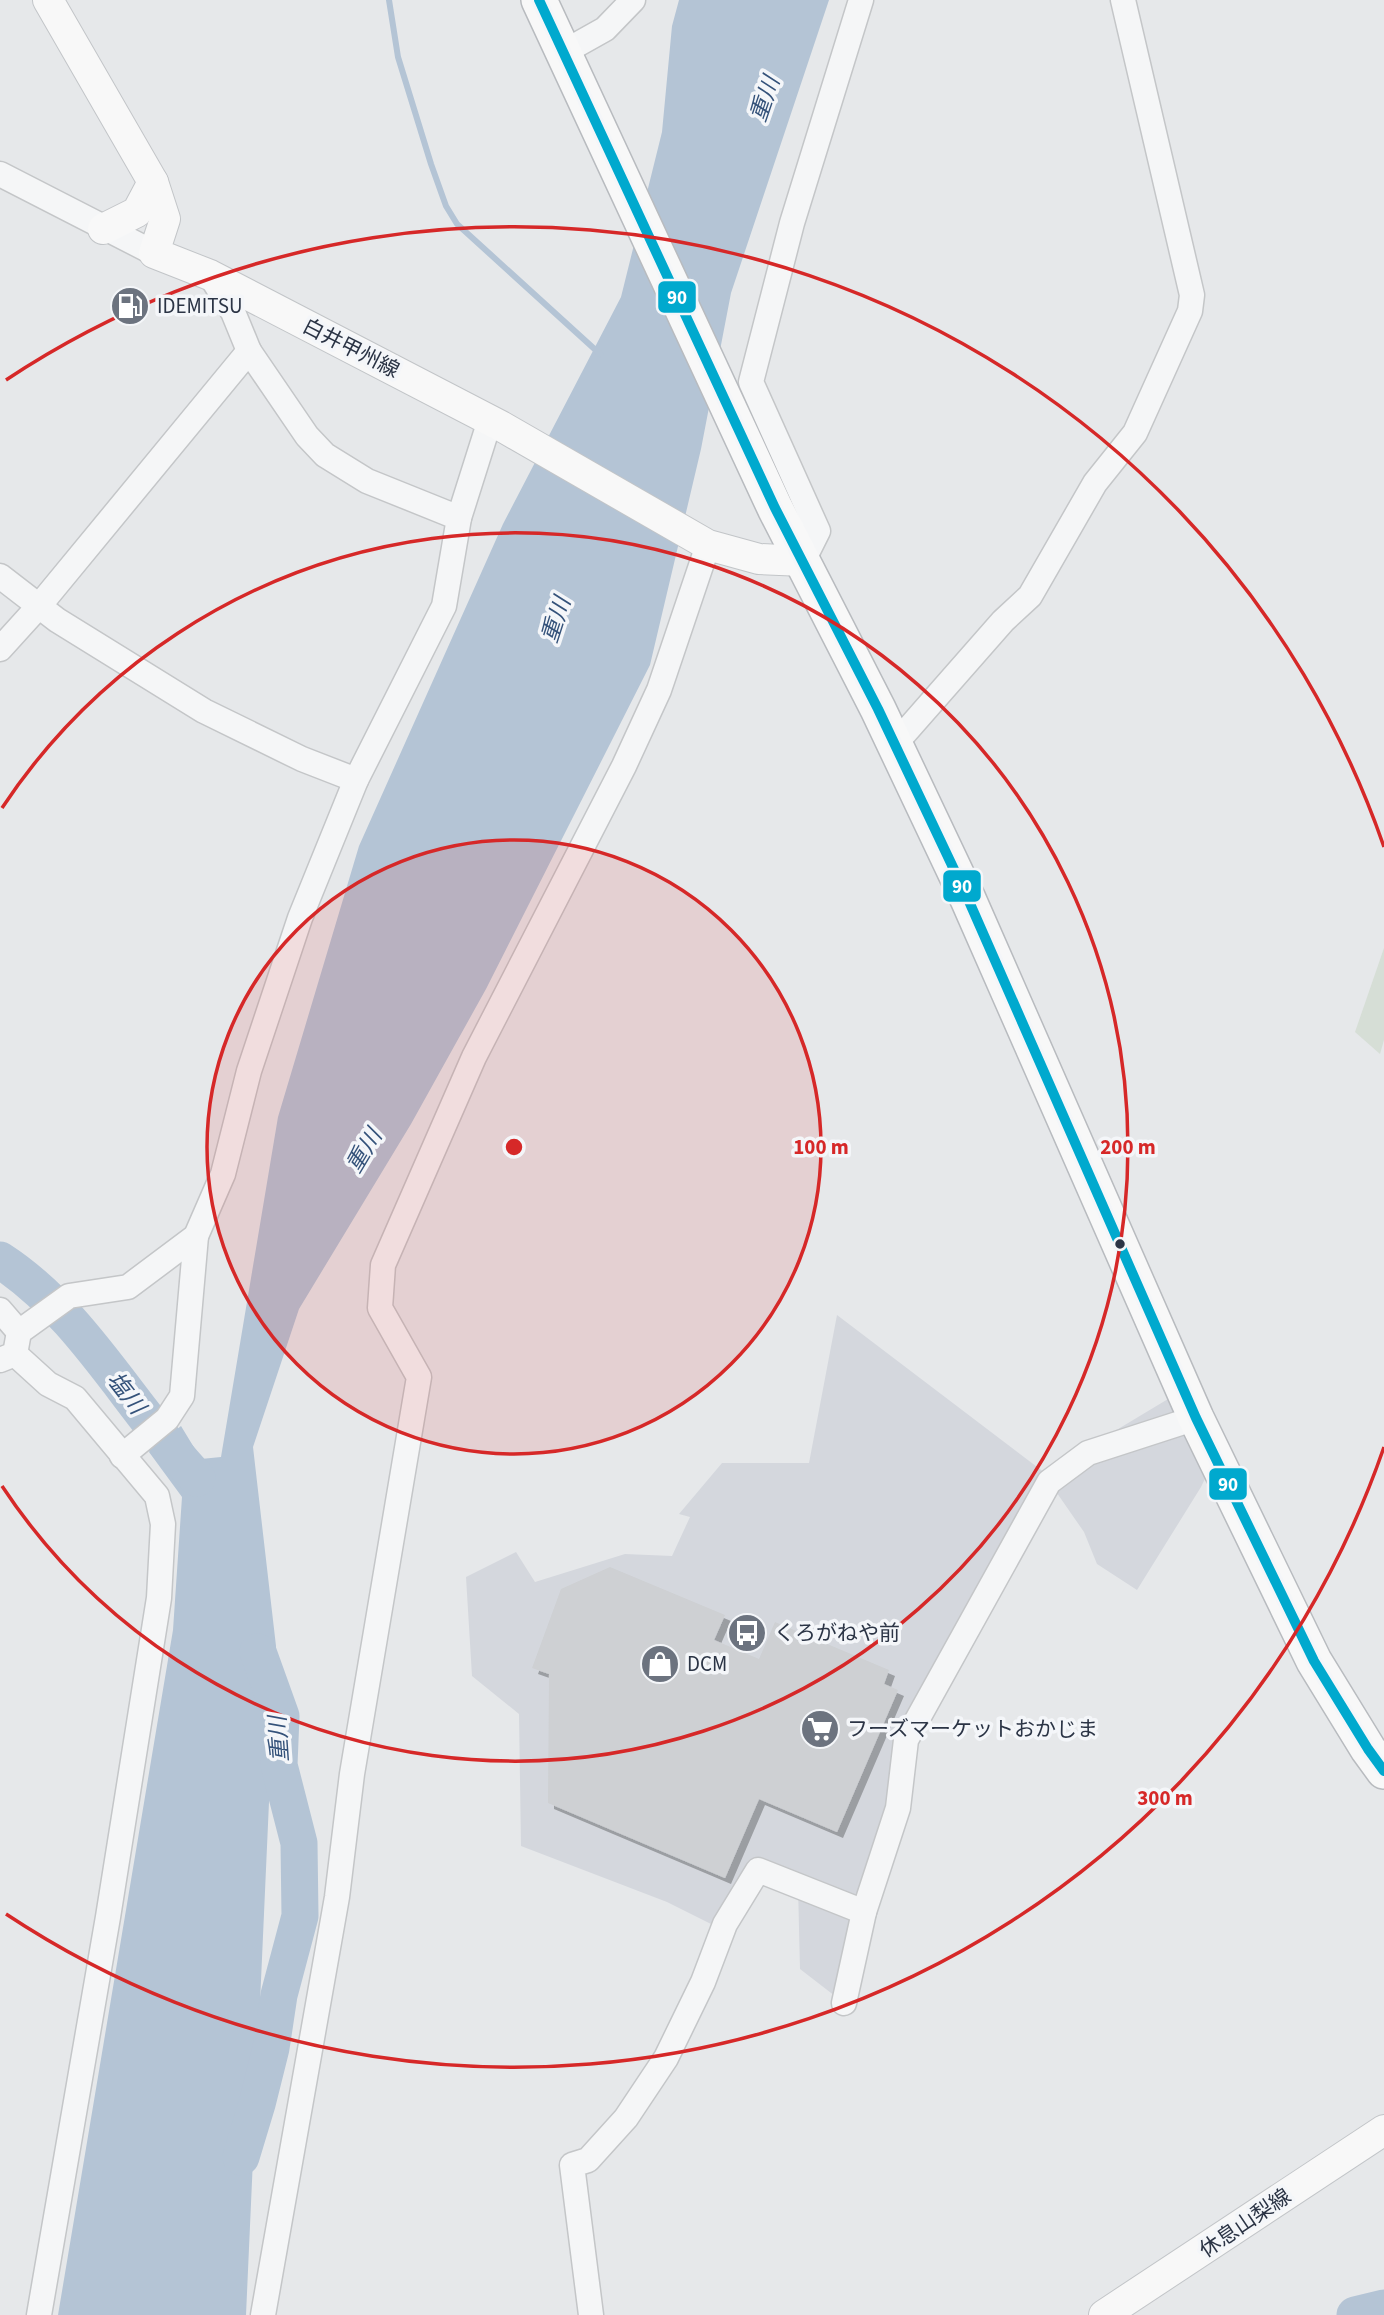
<svg xmlns="http://www.w3.org/2000/svg" width="1384" height="2315" viewBox="0 0 1384 2315" font-family="'Source Sans 3','Noto Sans JP',sans-serif">
	<defs>
		<filter id="shadow"><feDropShadow dx="6" dy="6" stdDeviation="0" flood-color="#0004"/></filter>
	</defs>
	<rect width="100%" height="100%" fill="#e6e8ea"/>
	<path fill="#d4d7dd" d="M 837,1315 L 1045,1473 L 1183,1390 L 1215,1458 L 1201,1487 L 1137,1590 L 1097,1564 L 1084,1532 L 1050,1483 L 906,1740 L 844,2003 L 800,1969 L 798,1886 L 758,1871 L 717,1927 L 667,1902 L 521,1846 L 519,1714 L 472,1676 L 466,1577 L 516,1552 L 535,1582 L 625,1554 L 672,1556 L 690,1517 L 679,1514 L 722,1463 L 809,1463 Z"/>
	<path fill="#d6ded6" d="M 1384,948 L 1384,1040 L 1380,1054 L 1355,1032 Z"/>
	<path fill="#b4c4d5" d="M 679,0 L 829,0 L 731,293 L 701,449 L 650,665 L 486,989 L 411,1124 L 299,1309 L 253,1447 L 276,1646 L 246,2315 L 58,2315 L 173,1630 L 182,1497 L 149,1452 L 181,1426 L 201,1459 L 221,1457 L 278,1117 L 359,846 L 503,524 L 621,297 L 662,132 L 672,26 Z"/>
	<g fill="none" stroke-linecap="round" stroke-linejoin="round">
		<path stroke="#b4c4d5" stroke-width="6" d="M 389,0 L 398,57 L 431,164 L 446,206 L 457,224 L 600,354"/>
		<g stroke="#b4c4d5" stroke-width="37">
			<path d="M 0,1260 C 82,1313 130,1408 197,1478"/>
			<path d="M 241,2157 L 257,2104 L 271,2048 L 279,1995 L 300,1916 L 299,1843 L 279,1765 L 281,1716 L 258,1652"/>
			<path d="M 1355,2315 L 1384,2308"/>
		</g>
	</g>
	<path fill="#ced0d3" filter="url(#shadow)" d="M 610,1567 L 725,1615 L 714,1640 L 759,1659 L 775,1622 L 889,1670 L 884,1684 L 898,1690 L 837,1832 L 759,1799 L 725,1878 L 548,1803 L 549,1674 L 532,1668 L 561,1589 Z"/>
	<g fill="none" stroke-linecap="round" stroke-linejoin="round">
		<defs>
			<g id="minor">
				<path d="M 564,52 L 605,29 L 633,0"/>
				<path d="M 0,174 L 154,253"/>
				<path d="M 459,518 L 490,420"/>
				<path d="M 803,561 L 818,531 L 751,382 L 792,223 L 861,0"/>
				<path d="M 0,576 L 57,620 L 204,711 L 302,759 L 356,780"/>
				<path d="M 0,649 L 39,606 L 249,351"/>
				<path d="M 895,744 L 1003,621 L 1030,596 L 1095,483 L 1135,433 L 1190,311 L 1192,295 L 1123,0"/>
				<path d="M 0,1310 L 19,1332"/>
				<path d="M 15,1354 L 48,1384 L 75,1398 L 157,1496 L 163,1524 L 159,1598 L 108,1917 L 39,2315"/>
				<path d="M 0,1360 L 15,1354 L 19,1332 L 69,1296 L 128,1287 L 196,1236 L 223,1174 L 249,1071 L 300,918 L 356,780 L 444,606 L 459,518 L 367,481 L 325,455 L 307,436 L 249,351 L 233,312 L 210,275"/>
				<path d="M 122,1456 L 167,1419 L 182,1396 L 196,1236"/>
				<path d="M 844,2003 L 864,1912 L 898,1808 L 906,1740 L 1049,1482 L 1088,1453 L 1196,1418"/>
				<path d="M 263,2315 L 337,1897 L 352,1774 L 419,1377 L 380,1308 L 383,1265 L 474,1057 L 624,766 L 659,690 L 708,545"/>
				<path d="M 591,2315 L 572,2165 L 588,2160 L 626,2118 L 666,2058 L 703,1982 L 725,1924 L 758,1870 L 864,1912"/>
			</g>
			<g id="major">
				<path d="M 48,0 L 153,182 L 165,219 L 154,253 L 210,275 L 501,426 L 708,545 L 759,559 L 803,561"/>
				<path d="M 103,229 L 137,212 L 153,182"/>
				<path d="M 1104,2315 L 1384,2130"/>
			</g>
			<path id="highway" d="M 539,0 L 775,508 L 878,709 L 968,899 L 1196,1418 L 1314,1661 L 1368,1749 L 1384,1771"/>
		</defs>
		<use href="#minor" stroke="#c4c6c8" stroke-width="27"/>
		<use href="#major" stroke="#c2c5c8" stroke-width="32"/>
		<use href="#highway" stroke="#b8bbbf" stroke-width="38"/>
		<use href="#minor" stroke="#f5f6f7" stroke-width="24"/>
		<use href="#major" stroke="#f8f8f8" stroke-width="30"/>
		<use href="#highway" stroke="#f8f8f8" stroke-width="35"/>
		<defs>
			<path id="bus-1" d="M 539,0 L 775,508 L 878,709 L 968,899 L 1196,1418 L 1314,1661 L 1368,1749 L 1384,1771"/>
		</defs>
		<use href="#bus-1" stroke="#f4f6f9" stroke-width="16"/>
		<use href="#bus-1" stroke="#00a9ce" stroke-width="10"/>
	</g>
	<circle cx="514" cy="1147" r="307" fill="#d62828" fill-opacity=".12"/>
	<g fill="none" stroke="#d62828" stroke-width="3.5">
		<circle cx="514" cy="1147" r="307"/>
		<path d="M2 808A614 614 0 1 1 2 1486"/>
		<path d="M1384 1447A920 920 0 0 1 6 1914M6 380A920 920 0 0 1 1384 847"/>
	</g>
	<defs>
		<symbol id="fuel-disc" viewBox="-11 -11 22 22"><circle r="9.5" fill="#6c737f" stroke="#f4f6f9"/><path d="M-5.5-6h7V0h2V4h1.3V-2.5L3-4.5l.8-.8L6-3V5H2.5V1h-1V6h-7ZM-4.2-4.7v3.2H.2V-4.7Z" fill="#fff"/></symbol>
		<symbol id="bus-disc" viewBox="-11 -11 22 22"><circle r="9.5" fill="#6c737f" stroke="#f4f6f9"/><path d="M-5-6H5V4H4V6H2V4H-2V6H-4V4H-5ZM-3.5-4V0h7V-4ZM-3.5 1.2v1.5H-2V1.2ZM2 1.2v1.5H3.5V1.2Z" fill="#fff"/></symbol>
		<symbol id="shop-disc" viewBox="-11 -11 22 22"><circle r="9.5" fill="#6c737f" stroke="#f4f6f9"/><path d="M-5-2.5h2.3a2.7 3.5 0 0 1 5.4 0H5L5.5 6h-11ZM-1.5-2.5h3a1.5 2.3 0 0 0-3 0Z" fill="#fff"/></symbol>
		<symbol id="supermarket-disc" viewBox="-11 -11 22 22"><circle r="9.5" fill="#6c737f" stroke="#f4f6f9"/><path d="M-6-5.5h2.5l.6 2H6L4.5 2H-2.5L-4.4-4H-6ZM-1.5 3.2a1.3 1.3 0 1 0 .1 0ZM3 3.2a1.3 1.3 0 1 0 .1 0Z" fill="#fff"/></symbol>
	</defs>
	<g fill-rule="evenodd">
		<use href="#fuel-disc" x="108" y="284" width="44" height="44"/>
		<use href="#bus-disc" x="725" y="1611" width="44" height="44"/>
		<use href="#shop-disc" x="638" y="1642" width="44" height="44"/>
		<use href="#supermarket-disc" x="798" y="1707" width="44" height="44"/>
	</g>
	<circle fill="#2b3445" stroke="#f4f6f9" stroke-width="2.5" cx="1120" cy="1244" r="6"/>
	<g text-anchor="middle" dominant-baseline="central" stroke-width="7" stroke-linejoin="round" paint-order="stroke">
		<g font-size="21" fill="#2b3445" stroke="#f4f6f9" text-anchor="start">
			<text x="157" y="306">IDEMITSU</text>
			<text x="774" y="1633">くろがねや前</text>
			<text x="687" y="1664">DCM</text>
			<text x="847" y="1729">フーズマーケットおかじま</text>
		</g>
		<g font-size="21" fill="#2b3445" stroke="#f4f6f9">
			<text transform="translate(351 348) rotate(27)">白井甲州線</text>
			<text transform="translate(1245 2223) rotate(-34)">休息山梨線</text>
		</g>
		<g font-size="23" font-style="italic" fill="#34527a" stroke="#f4f6f9">
			<text transform="translate(765 99) rotate(-71)">重川</text>
			<text transform="translate(556 620) rotate(-72)">重川</text>
			<text transform="translate(364 1151) rotate(-59)">重川</text>
			<text transform="translate(126 1393) rotate(52)">塩川</text>
			<text transform="translate(279 1739) rotate(-94)">重川</text>
		</g>
	</g>
	<circle cx="514" cy="1147" r="10" fill="#d62828" stroke="#f4f6f9" stroke-width="3.5"/>
	<g font-size="21" text-anchor="middle" font-weight="bold" fill="#d62828" stroke="#f4f6f9" stroke-width="7" stroke-linejoin="round" paint-order="stroke">
		<text x="821" y="1154">100 m</text>
		<text x="1128" y="1154">200 m</text>
		<text x="1165" y="1805">300 m</text>
	</g>
	<g stroke="#f4f6f9" stroke-width="2.5">
		<rect x="657" y="280" width="40" height="34" rx="7" fill="#00a9ce"/>
		<rect x="942" y="869" width="40" height="34" rx="7" fill="#00a9ce"/>
		<rect x="1208" y="1467" width="40" height="34" rx="7" fill="#00a9ce"/>
	</g>
	<g font-size="19" text-anchor="middle" font-weight="bold" fill="#fff">
		<text x="677" y="304">90</text>
		<text x="962" y="893">90</text>
		<text x="1228" y="1491">90</text>
	</g>
</svg>
